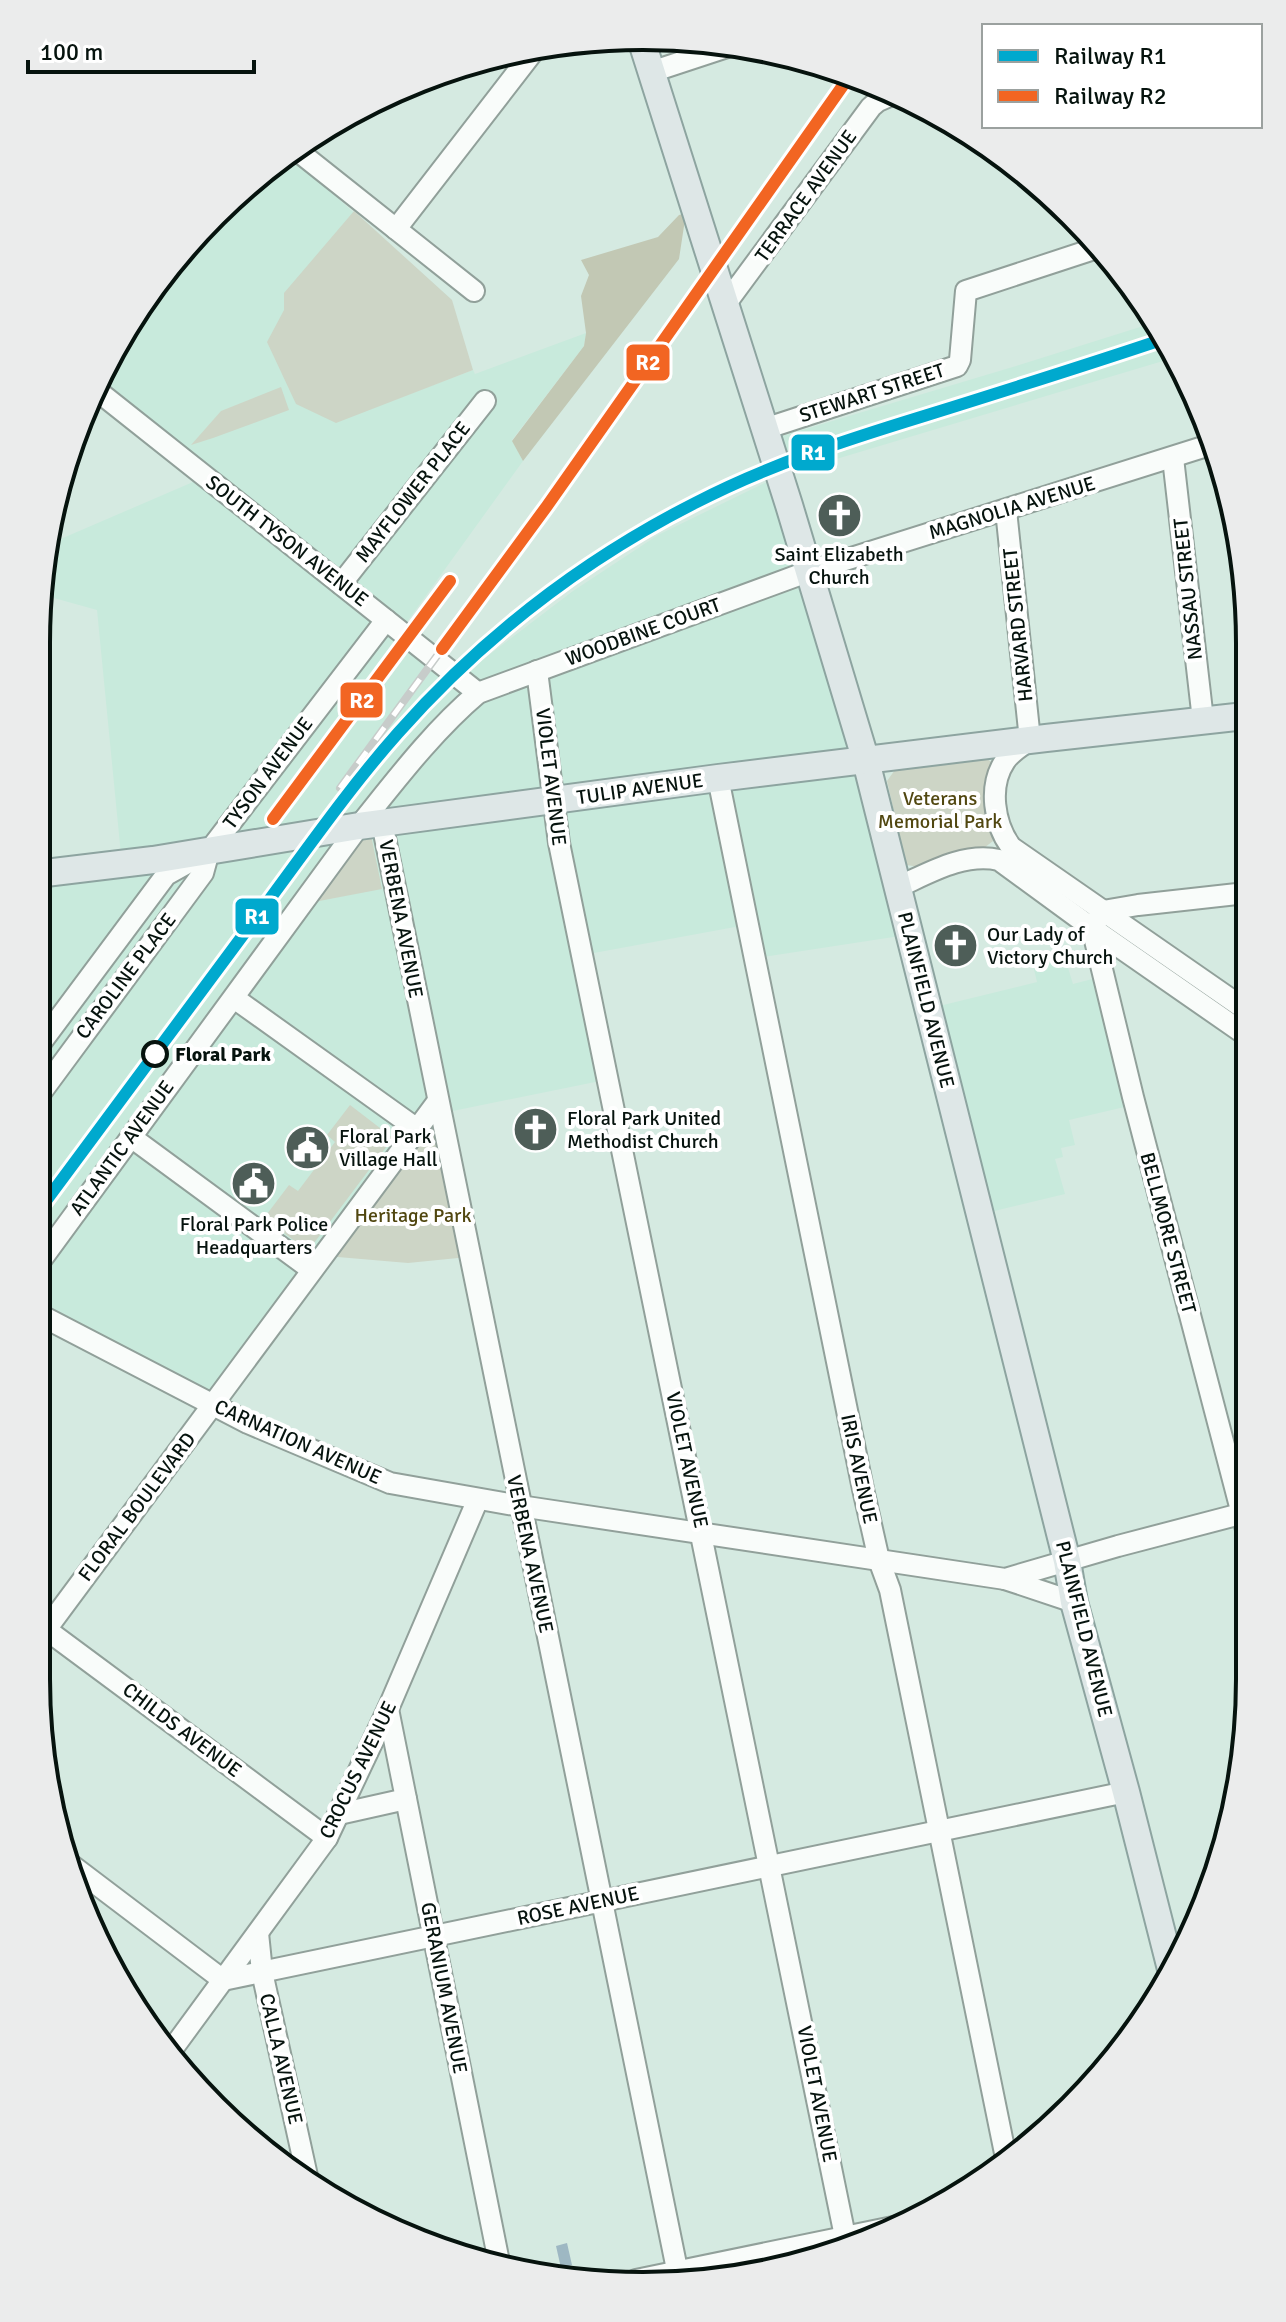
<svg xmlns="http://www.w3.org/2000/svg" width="1286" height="2322" viewBox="0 0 1286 2322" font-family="Signika,sans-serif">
	<rect width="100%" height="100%" fill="#d5eae1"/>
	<g fill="#c8eadc">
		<path d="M 287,153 L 452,300 L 336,422 L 473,370 L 475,374 L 586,333 L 584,346 L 512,440 L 523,461 L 404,626 L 464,674 L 573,591 L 658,535 L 777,477 L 779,437 L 1016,366 L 1156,322 L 1173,358 L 783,475 L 900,936 L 763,957 L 735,927 L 572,957 L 605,1080 L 438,1114 L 215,1404 L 36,1315 L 37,1033 L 42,1027 L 37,1023 L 37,876 L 122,865 L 97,610 L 54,598 L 38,598 L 49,544 L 200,479 L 99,381 L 118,339 L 187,242 L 274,161 Z"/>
		<path d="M 1065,958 L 1073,984 L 1100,977 L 1133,1105 L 1069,1120 L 1075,1145 L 1061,1148 L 1063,1157 L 1055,1159 L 1065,1194 L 982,1214 L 931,1008 L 1037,982 L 1033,965 Z"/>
	</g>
	<g fill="#cdd5c6">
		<path d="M 354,211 L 452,300 L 473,370 L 336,423 L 296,404 L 267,342 L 284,310 L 284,293 Z"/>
		<path d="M 281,387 L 289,410 L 213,438 L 191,445 L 221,411 Z"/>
		<path d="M 984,757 L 993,763 L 986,804 L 993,841 L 984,848 L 920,867 L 906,865 L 887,781 L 897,767 Z"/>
		<path d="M 371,835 L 382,889 L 314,902 L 354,839 Z"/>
		<path d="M 350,1105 L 393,1138 L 308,1251 L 264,1218 L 289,1185 L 298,1191 L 335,1142 L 327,1135 Z"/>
		<path d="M 437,1107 L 468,1257 L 408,1263 L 326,1256 Z"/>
	</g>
	<path fill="#c2c8b4" d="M 686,213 L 679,259 L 523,461 L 512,441 L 584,346 L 586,333 L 581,296 L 589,275 L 581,260 L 658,237 L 679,215 Z"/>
	<path fill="#9eb8c3" d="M 567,2243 L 572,2265 L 561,2268 L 556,2246 Z"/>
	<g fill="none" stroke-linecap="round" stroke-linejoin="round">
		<defs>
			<g id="minor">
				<path d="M 651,72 L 736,44"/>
				<path d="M 294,148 L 474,291"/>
				<path d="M 396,229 L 536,48"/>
				<path d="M 724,306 L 871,107 L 878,101 L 894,94"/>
				<path d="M 95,389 L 478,693"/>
				<path d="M 764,429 L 957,366 L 960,360 L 966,291 L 1100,247"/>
				<path d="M 1173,458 L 1203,720"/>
				<path d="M 1006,510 L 1030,740 C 1021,746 1011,752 1005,761 C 988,786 994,824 1011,847 L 1246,1010"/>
				<path d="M 341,584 L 485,401"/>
				<path d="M 537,671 L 559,843 L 847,2246"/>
				<path d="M 718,778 L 863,1489 L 879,1560 L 890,1590 L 1006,2158"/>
				<path d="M 382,823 L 680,2284"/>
				<path d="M 898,887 C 929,873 964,852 999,860 L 1092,928 L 1246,1035"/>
				<path d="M 1246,893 L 1138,905 L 1103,911 L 1092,928 L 1133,1097 L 1248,1537"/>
				<path d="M 234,998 L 417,1129"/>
				<path d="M 37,1048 L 166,875 L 209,851 L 386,620"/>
				<path d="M 37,1098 L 203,873 L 209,851"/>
				<path d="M 131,1137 L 312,1270"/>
				<path d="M 36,1267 L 359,826 C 396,780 433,731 478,693 L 807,572 L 1216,443"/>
				<path d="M 36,1313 L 248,1423 L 390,1483 L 520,1506 L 1005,1579 L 1118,1546 L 1248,1512"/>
				<path d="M 1005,1579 L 1074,1602"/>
				<path d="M 36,1622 L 327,1838"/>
				<path d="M 36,1643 L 438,1101"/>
				<path d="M 388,1709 L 500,2267"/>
				<path d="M 339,1814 L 406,1799"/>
				<path d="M 66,1861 L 223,1980 L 1126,1792"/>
				<path d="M 258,1933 L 262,1972 L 309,2185"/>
				<path d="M 168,2055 L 327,1838 L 388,1709 L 478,1499"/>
				<path d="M 636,2280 L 898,2226"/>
			</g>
			<g id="major">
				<path d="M 641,39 L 789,505 L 866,761 L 1067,1561 L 1074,1602 L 1126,1792 L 1172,1973"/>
				<path d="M 37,874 L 153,860 L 359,826 L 718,778 L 1046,738 L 1245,716"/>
			</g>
		</defs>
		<use href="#minor" stroke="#91a09a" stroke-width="24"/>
		<use href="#major" stroke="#8da4a0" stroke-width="30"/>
		<use href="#minor" stroke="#f9fcfa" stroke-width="20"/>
		<use href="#major" stroke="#dee7e7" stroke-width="26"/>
		<defs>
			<g id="rail">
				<path d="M 752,476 L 848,440 L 1164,339"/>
				<path d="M 394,657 L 422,618"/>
				<path d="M 340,788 L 514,551 L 851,74"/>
			</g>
		</defs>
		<use href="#rail" stroke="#c7ccca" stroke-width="8"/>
		<use href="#rail" stroke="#fff" stroke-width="5" stroke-dasharray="15" stroke-linecap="butt"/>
		<defs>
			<path id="rail-1" d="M 37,1213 C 108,1118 178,1022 249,927 C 298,862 344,794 398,733 C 482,638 583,560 695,503 C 768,465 846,440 924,416 C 1004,391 1084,366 1164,339"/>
			<g id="rail-2">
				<path d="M 442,649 L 547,506 L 851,74"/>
				<path d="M 273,819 L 450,581"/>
			</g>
		</defs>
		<use href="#rail-1" stroke="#fff" stroke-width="18"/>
		<use href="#rail-2" stroke="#fff" stroke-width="18"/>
		<use href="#rail-1" stroke="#00a9ce" stroke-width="12"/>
		<use href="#rail-2" stroke="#f26522" stroke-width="12"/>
	</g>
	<defs>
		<symbol id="church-disc" viewBox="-11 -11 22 22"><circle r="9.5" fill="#4e5e58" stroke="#fff"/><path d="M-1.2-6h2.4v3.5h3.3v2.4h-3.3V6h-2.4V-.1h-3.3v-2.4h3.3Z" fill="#fff"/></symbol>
		<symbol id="civic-disc" viewBox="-11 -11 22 22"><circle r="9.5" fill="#4e5e58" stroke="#fff"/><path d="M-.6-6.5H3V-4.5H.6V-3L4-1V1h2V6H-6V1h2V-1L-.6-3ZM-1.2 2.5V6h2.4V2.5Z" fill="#fff"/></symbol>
	</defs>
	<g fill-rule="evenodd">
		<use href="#church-disc" x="814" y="490" width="51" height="51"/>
		<use href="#church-disc" x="930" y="920" width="51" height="51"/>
		<use href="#church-disc" x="510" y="1104" width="51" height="51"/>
		<use href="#civic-disc" x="282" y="1122" width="51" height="51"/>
		<use href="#civic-disc" x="228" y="1158" width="51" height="51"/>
	</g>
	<circle fill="#fff" stroke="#06130e" stroke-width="4" cx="155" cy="1054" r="12"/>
	<g text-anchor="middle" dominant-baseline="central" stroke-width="8" stroke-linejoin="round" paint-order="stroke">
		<g font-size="20" fill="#06130e" stroke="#fff">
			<text transform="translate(806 196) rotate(-54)">TERRACE AVENUE</text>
			<text transform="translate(872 393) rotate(-18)">STEWART STREET</text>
			<text transform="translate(413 492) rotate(-52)">MAYFLOWER PLACE</text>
			<text transform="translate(1012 508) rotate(-17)">MAGNOLIA AVENUE</text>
			<text transform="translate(287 541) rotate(38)">SOUTH TYSON AVENUE</text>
			<text transform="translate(1188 589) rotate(-96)">NASSAU STREET</text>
			<text transform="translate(1018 625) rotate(-96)">HARVARD STREET</text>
			<text transform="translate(643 632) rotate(-20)">WOODBINE COURT</text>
			<text transform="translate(268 773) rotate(-53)">TYSON AVENUE</text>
			<text transform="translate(551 777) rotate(83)">VIOLET AVENUE</text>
			<text transform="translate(640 789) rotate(-8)">TULIP AVENUE</text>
			<text transform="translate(401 919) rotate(79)">VERBENA AVENUE</text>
			<text transform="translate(126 976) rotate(-53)">CAROLINE PLACE</text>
			<text transform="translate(926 1000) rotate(76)">PLAINFIELD AVENUE</text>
			<text transform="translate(122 1148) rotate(-54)">ATLANTIC AVENUE</text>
			<text transform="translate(1168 1233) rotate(75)">BELLMORE STREET</text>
			<text transform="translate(298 1442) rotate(24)">CARNATION AVENUE</text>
			<text transform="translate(687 1460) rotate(78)">VIOLET AVENUE</text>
			<text transform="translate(859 1469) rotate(78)">IRIS AVENUE</text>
			<text transform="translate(137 1507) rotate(-53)">FLORAL BOULEVARD</text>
			<text transform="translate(530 1554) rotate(78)">VERBENA AVENUE</text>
			<text transform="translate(1084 1629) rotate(76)">PLAINFIELD AVENUE</text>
			<text transform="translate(182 1730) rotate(37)">CHILDS AVENUE</text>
			<text transform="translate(358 1770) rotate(-64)">CROCUS AVENUE</text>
			<text transform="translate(578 1906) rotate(-12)">ROSE AVENUE</text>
			<text transform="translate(444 1988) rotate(79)">GERANIUM AVENUE</text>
			<text transform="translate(281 2059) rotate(77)">CALLA AVENUE</text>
			<text transform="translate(817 2094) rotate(79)">VIOLET AVENUE</text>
		</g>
		<g font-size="20" fill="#06130e" stroke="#fff" text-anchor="start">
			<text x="839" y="554" text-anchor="middle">Saint Elizabeth<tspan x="839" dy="23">Church</tspan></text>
			<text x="987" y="934">Our Lady of<tspan x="987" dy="23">Victory Church</tspan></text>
			<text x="567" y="1118">Floral Park United<tspan x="567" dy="23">Methodist Church</tspan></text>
			<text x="339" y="1136">Floral Park<tspan x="339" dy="23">Village Hall</tspan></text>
			<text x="254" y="1224" text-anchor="middle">Floral Park Police<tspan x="254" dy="23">Headquarters</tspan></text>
		</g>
		<g font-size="20" fill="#514710" stroke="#fff">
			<text x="940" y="798">Veterans<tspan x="940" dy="23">Memorial Park</tspan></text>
			<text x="413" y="1215">Heritage Park</text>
		</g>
		<g font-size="20" font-weight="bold" fill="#06130e" stroke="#fff" text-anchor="start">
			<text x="175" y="1054">Floral Park</text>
		</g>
	</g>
	<path d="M0 0H1286V2322H0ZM643 50H643A593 593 0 0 1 1236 643V1679A593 593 0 0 1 643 2272H643A593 593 0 0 1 50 1679V643A593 593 0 0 1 643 50Z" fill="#ebecec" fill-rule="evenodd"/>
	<path fill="none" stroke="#06130e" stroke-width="4" d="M643 50H643A593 593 0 0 1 1236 643V1679A593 593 0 0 1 643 2272H643A593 593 0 0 1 50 1679V643A593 593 0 0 1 643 50Z"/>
	<g stroke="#fff" stroke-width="3">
		<rect x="625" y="343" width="46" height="39" rx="8" fill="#f26522"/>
		<rect x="790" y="433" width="46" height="39" rx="8" fill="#00a9ce"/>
		<rect x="339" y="681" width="45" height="38" rx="8" fill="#f26522"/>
		<rect x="234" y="897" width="46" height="39" rx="8" fill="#00a9ce"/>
	</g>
	<g font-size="22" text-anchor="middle" font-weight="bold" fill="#fff">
		<text x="648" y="370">R2</text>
		<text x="813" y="460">R1</text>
		<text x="362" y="708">R2</text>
		<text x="257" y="924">R1</text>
	</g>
	<rect x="982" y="24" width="280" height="104" fill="#ffffff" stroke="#9ba19f" stroke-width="2"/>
	<rect x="998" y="50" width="40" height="12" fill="#00a9ce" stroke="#9ba19f" stroke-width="2"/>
	<text x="1054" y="64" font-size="24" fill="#06130e">Railway R1</text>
	<rect x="998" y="90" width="40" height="12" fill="#f26522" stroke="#9ba19f" stroke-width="2"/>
	<text x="1054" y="104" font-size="24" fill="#06130e">Railway R2</text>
	<path d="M28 60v12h226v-12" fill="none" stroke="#06130e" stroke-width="4"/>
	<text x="40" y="60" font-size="24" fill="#06130e" stroke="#ffffff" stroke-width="6" paint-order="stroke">100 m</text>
</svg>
